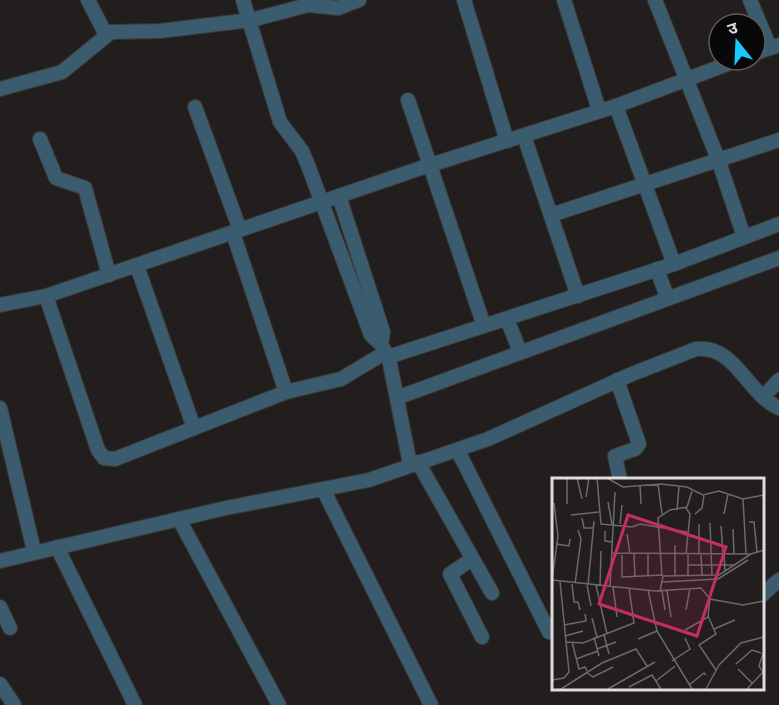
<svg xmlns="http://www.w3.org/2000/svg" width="779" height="705" viewBox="0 0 779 705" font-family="'Titillium Web','Noto Sans Devanagari',sans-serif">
	<rect width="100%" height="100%" fill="#211e1d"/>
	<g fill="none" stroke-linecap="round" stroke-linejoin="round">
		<defs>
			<g id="minor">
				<path d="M 88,0 L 106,35"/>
				<path d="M 243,0 L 280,122 L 302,151 L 309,168 L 371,335 L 381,344 L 389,359"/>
				<path d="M 464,0 L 507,141"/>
				<path d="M 564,0 L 599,110"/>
				<path d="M 655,0 L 718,159 L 744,237"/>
				<path d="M 750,0 L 770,48"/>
				<path d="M 755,53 L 779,45"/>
				<path d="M 0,89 L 62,72 L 111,32 L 160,31 L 251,20 L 308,5 L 338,8 L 359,0"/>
				<path d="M 408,100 L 484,326"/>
				<path d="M 616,106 L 674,264"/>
				<path d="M 195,107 L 240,230"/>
				<path d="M 524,136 L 578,296"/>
				<path d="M 40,139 L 56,178 L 85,188 L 109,275"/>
				<path d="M 339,196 L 383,332 L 381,344"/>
				<path d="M 551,215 L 779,140"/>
				<path d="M 233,233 L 286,392"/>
				<path d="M 137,266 L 194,428"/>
				<path d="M 657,269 L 667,297"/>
				<path d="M 46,296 L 98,450 L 104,458 L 115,459 L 286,392 L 341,379 L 386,352"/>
				<path d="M 0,305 L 46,296 L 421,168 L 616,106 L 738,60"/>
				<path d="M 507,319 L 520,352"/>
				<path d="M 617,380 L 639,444 L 635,449 L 615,456 L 620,480"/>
				<path d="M 399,397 L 779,258"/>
				<path d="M 763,397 L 779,380"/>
				<path d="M 0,408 L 34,551"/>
				<path d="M 458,451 L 549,632"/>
				<path d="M 418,462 L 492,593"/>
				<path d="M 410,464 L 389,359 L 394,355 L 674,264 L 779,224"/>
				<path d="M 323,489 L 431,705"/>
				<path d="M 179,519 L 279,705"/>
				<path d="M 57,547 L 135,705"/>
				<path d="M 472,559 L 450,574 L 482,637"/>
				<path d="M 0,561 L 226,508 L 369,480 L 488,439 L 632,374 L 696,349 C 735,344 747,394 779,408"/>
				<path d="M 762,595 L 779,580"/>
				<path d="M 0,607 L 10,628"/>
				<path d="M 0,684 L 14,705"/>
			</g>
		</defs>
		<use href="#minor" stroke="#3c3938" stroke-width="16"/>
		<use href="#minor" stroke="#3b5b6e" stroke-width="14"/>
	</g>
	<g transform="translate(552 478)">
		<rect width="212" height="212" fill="#211e1d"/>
		<path fill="none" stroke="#6d6a69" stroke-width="1.5" d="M 25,0 L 30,21M 45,0 L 49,46 L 80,49 L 88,46 L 135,54M 55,0 L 71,9 L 109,6 L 135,9 L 151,17 L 167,13 L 191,21 L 212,17M 106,6 L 110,36M 88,7 L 89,26M 34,19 L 37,0M 191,21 L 194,75M 56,24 L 60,46M 15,26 L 15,0M 125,32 L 127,8M 143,36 L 150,30 L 152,17M 172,36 L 176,16M 19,37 L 47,34M 30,40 L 32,50 L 42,50M 197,44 L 202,44 L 205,74M 158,45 L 160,98M 68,46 L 70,27M 147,46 L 147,76M 169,48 L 171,75M 181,51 L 182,75M 53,53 L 53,63 L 61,64M 75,56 L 78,76M 4,66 L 17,68 L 18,61M 123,67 L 123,98M 60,75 L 199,76M 172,75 L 173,94M 82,76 L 83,99M 96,76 L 96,98M 134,76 L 138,36 L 134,30M 136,76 L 136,98M 149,76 L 150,98M 70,77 L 70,99 L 110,97M 136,87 L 182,87M 110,98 L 106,40 L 118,32 L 135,29 L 140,13M 0,102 L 103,113 L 149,110 L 158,121 L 191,127 L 212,123M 0,102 L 6,58 L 2,25M 110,104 L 166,101 L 196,82M 20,106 L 22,124 L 26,124 L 28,132M 23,106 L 29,61 L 26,52M 35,107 L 39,128M 36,107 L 42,43M 44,107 L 55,156M 48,108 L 49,73M 58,108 L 63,14M 61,109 L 65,139M 96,112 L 105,153 L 140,211M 108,113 L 111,98 L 167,97 L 199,76 L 212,72M 110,113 L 113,132M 115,113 L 119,139M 158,121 L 156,138 L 164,156 L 147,167 L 164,192M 134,132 L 138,110M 40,140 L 45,159M 12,147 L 34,143 L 33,136M 162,151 L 183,142M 133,152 L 156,139M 52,157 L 57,176M 13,158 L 31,153M 42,159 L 47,178M 86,161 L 105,153M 14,164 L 31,165 L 82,145 L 77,110M 20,164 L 27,191 L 33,189 L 35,193M 45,171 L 64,164M 24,181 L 46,173M 120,183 L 138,171 L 133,160M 184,186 L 200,172 L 209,175M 186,191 L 200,205M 34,194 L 41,199 L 61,189M 0,202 L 12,200 L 17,194 L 8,103M 104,203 L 123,188M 137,207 L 152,195 L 154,197M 77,209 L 100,197 L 109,211M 9,211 L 50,185 L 84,171 L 95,188M 56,211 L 103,184M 154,211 L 167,187 L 189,165 L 212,159M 195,211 L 211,194 L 207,188 L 212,173"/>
		<path fill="#c52c68" fill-opacity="0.15" stroke="#c52c68" stroke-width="3" d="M 76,37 L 174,69 L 145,158 L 47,126 Z"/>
		<rect width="212" height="212" fill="none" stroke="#dfdddc" stroke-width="3"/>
	</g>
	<g transform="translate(737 42) rotate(342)"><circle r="28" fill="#090808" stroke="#5f5d5d" stroke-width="1.5"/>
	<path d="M0-4.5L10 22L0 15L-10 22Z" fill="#1bcafc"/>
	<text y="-9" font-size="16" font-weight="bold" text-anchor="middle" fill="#dfdddc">उ</text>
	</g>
</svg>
